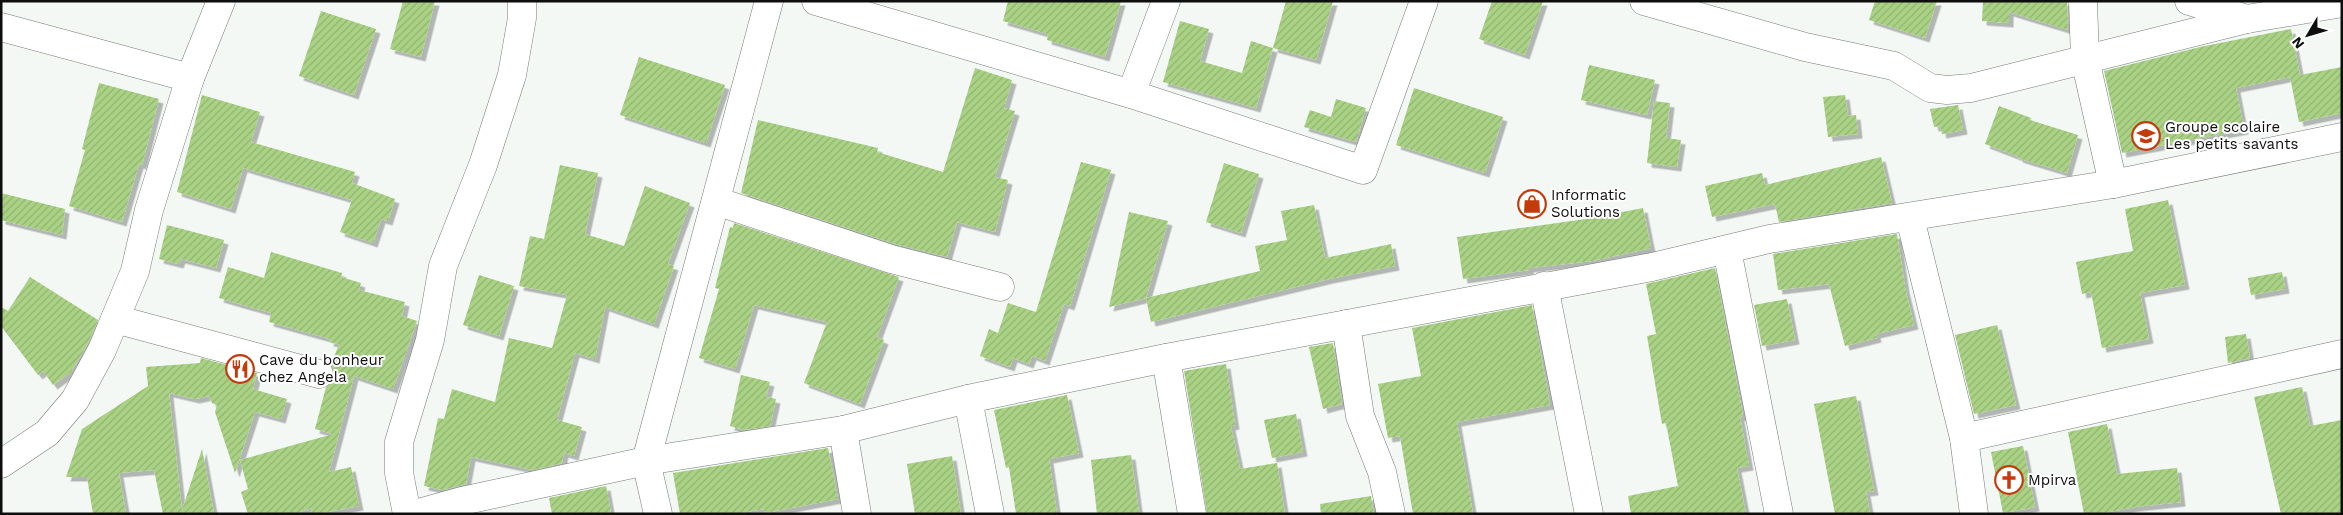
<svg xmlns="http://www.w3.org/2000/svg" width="2343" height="515" viewBox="0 0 2343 515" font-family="'Work Sans',sans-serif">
	<defs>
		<pattern id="building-hatch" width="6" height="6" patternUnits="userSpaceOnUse" patternTransform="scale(1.25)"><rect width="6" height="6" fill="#aad284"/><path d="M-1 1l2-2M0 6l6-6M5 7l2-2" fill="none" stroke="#91b371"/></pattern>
		<filter id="shadow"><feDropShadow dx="4.5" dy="4.5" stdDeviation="0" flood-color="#0004"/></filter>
	</defs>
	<rect width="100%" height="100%" fill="#f3f8f4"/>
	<g fill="url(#building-hatch)" filter="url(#shadow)">
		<path d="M 403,1 L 435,1 L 421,57 L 390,49 Z"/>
		<path d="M 1008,1 L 1121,1 L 1105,57 L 1047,40 L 1048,34 L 1003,21 Z"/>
		<path d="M 1286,1 L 1333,1 L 1316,60 L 1273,48 Z"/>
		<path d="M 1492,1 L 1543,1 L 1525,55 L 1479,39 Z"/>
		<path d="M 1875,1 L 1937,1 L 1925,38 L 1869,20 Z"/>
		<path d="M 1983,1 L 2067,1 L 2068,30 L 2009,12 L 2009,23 L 1982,21 Z"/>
		<path d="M 321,11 L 376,29 L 354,95 L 299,76 Z"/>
		<path d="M 1180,21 L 1209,29 L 1200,61 L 1242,73 L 1251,41 L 1273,48 L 1256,108 L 1163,82 Z"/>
		<path d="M 2291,29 L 2300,75 L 2342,67 L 2342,113 L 2299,122 L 2290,77 L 2236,88 L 2244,130 L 2122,153 L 2104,71 L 2200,47 Z"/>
		<path d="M 639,57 L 725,85 L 706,143 L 620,115 Z"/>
		<path d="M 1589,65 L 1655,80 L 1647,115 L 1581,100 Z"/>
		<path d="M 975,68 L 1012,80 L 1004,108 L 1015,111 L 995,177 L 1008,180 L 995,232 L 957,222 L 947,257 L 895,244 L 741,193 L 758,120 L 878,148 L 877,152 L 943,172 Z"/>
		<path d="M 99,83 L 159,99 L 142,165 L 139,164 L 122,222 L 69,206 L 85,150 L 82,149 Z"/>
		<path d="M 1414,88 L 1503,117 L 1485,173 L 1396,145 Z"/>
		<path d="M 202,95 L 260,112 L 251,142 L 355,172 L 352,183 L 395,199 L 388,221 L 381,219 L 373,243 L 340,232 L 352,200 L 243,168 L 231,209 L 177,192 Z"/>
		<path d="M 1845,95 L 1848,116 L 1856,115 L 1858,134 L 1828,137 L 1823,97 Z"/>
		<path d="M 1336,99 L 1366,108 L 1356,142 L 1304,127 L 1310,110 L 1331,117 Z"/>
		<path d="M 1654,101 L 1670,103 L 1666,138 L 1681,140 L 1677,167 L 1647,163 Z"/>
		<path d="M 1958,105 L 1963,130 L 1942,134 L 1940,126 L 1934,127 L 1930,109 Z"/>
		<path d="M 1999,106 L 2031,118 L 2030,120 L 2078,135 L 2067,173 L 2018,158 L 2019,157 L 1985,144 Z"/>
		<path d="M 1881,157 L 1892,203 L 1779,222 L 1775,204 L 1712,217 L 1705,186 L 1762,173 L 1765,185 Z"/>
		<path d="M 1081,162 L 1111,170 L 1070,306 L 1064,304 L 1045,361 L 1032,356 L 1029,364 L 1013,358 L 1010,367 L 980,356 L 989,329 L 998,333 L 1008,303 L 1036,312 Z"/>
		<path d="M 1224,163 L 1259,174 L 1241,233 L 1206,222 Z"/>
		<path d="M 560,165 L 598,173 L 585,234 L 624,246 L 645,186 L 690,203 L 668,264 L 674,266 L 654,324 L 605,307 L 595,359 L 575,353 L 557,420 L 582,427 L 574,456 L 564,453 L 562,463 L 533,470 L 471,457 L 466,484 L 443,490 L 424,486 L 438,418 L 444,419 L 452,389 L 495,402 L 509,338 L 552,348 L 567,295 L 519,286 L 530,236 L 544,239 Z"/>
		<path d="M 1,193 L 65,209 L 62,235 L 1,220 Z"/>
		<path d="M 2168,200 L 2185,285 L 2140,293 L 2149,339 L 2102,348 L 2091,292 L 2082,294 L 2076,262 L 2133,251 L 2125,209 Z"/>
		<path d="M 1314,205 L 1325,258 L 1391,244 L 1395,266 L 1329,279 L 1151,322 L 1146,298 L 1260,271 L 1255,246 L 1287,240 L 1281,211 Z"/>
		<path d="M 1643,208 L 1651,248 L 1592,261 L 1529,268 L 1529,270 L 1463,279 L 1457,237 L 1586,219 Z"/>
		<path d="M 1129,212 L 1168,221 L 1146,298 L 1109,307 Z"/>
		<path d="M 734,223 L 899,277 L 877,337 L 884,340 L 860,404 L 804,383 L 827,322 L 754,305 L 735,369 L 699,358 L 719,289 L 715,288 L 730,227 L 733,228 Z"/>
		<path d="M 167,225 L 224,240 L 216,268 L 181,259 L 179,264 L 159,259 Z"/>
		<path d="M 1897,234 L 1905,288 L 1914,325 L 1876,334 L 1877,338 L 1845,346 L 1829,284 L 1778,290 L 1773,254 Z"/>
		<path d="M 271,252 L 342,273 L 341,277 L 361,283 L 359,290 L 405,302 L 402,316 L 417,321 L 393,389 L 354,376 L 329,472 L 351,467 L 359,506 L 317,514 L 312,514 L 311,508 L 294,514 L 248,514 L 241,492 L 248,489 L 240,460 L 333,434 L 315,429 L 326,387 L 334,379 L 331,365 L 339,344 L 329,342 L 330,339 L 269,322 L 271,313 L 219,298 L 228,267 L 264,278 Z"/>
		<path d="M 1715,268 L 1743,416 L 1740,417 L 1749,466 L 1737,468 L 1746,514 L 1631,514 L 1628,496 L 1678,486 L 1666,423 L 1662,424 L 1647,336 L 1656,334 L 1646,284 Z"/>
		<path d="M 2282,272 L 2285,289 L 2251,295 L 2248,278 Z"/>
		<path d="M 479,275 L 514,286 L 499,336 L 463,325 Z"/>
		<path d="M 30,277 L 98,320 L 88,343 L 71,372 L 53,385 L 43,371 L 38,375 L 1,326 L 1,307 L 8,311 Z"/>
		<path d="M 1787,299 L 1795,340 L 1762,346 L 1754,305 Z"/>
		<path d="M 1532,305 L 1550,405 L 1457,422 L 1473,514 L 1413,514 L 1400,436 L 1388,438 L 1378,384 L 1421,376 L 1412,328 Z"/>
		<path d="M 1997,325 L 2016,405 L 1974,414 L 1955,335 Z"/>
		<path d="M 2246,334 L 2250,358 L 2228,363 L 2225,337 Z"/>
		<path d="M 1333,343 L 1342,404 L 1323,409 L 1309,347 Z"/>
		<path d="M 201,358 L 257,373 L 253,389 L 287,399 L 281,419 L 255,412 L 235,473 L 215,412 L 217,405 L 212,403 L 209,396 L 195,399 L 169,393 L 182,510 L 202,449 L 214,514 L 163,514 L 154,470 L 119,473 L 126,514 L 93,514 L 87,477 L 66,477 L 82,429 L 148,386 L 146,367 L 200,363 Z"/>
		<path d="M 1226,364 L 1235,425 L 1231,426 L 1240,469 L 1277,463 L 1285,514 L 1207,514 L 1184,371 Z"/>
		<path d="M 741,375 L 770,382 L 766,397 L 776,399 L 770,426 L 744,430 L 730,426 Z"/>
		<path d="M 2302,387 L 2310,426 L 2342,420 L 2342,514 L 2281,514 L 2254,397 Z"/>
		<path d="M 1067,395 L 1079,453 L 1049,459 L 1057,514 L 1016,514 L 1009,467 L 1006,468 L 994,410 Z"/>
		<path d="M 1856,396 L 1874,491 L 1866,492 L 1870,514 L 1835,514 L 1814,404 Z"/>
		<path d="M 1296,414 L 1303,452 L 1272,458 L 1264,420 Z"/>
		<path d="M 2107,424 L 2117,474 L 2177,468 L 2181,502 L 2135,507 L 2099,514 L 2084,514 L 2068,432 Z"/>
		<path d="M 2023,446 L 2035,507 L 2003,513 L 1991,452 Z"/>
		<path d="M 828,448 L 838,499 L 765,513 L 764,509 L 734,514 L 680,514 L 673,473 Z"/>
		<path d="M 1131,455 L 1139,514 L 1097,514 L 1091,460 Z"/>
		<path d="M 952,456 L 961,514 L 915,514 L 907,464 Z"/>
		<path d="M 606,486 L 611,514 L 552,514 L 549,498 Z"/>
		<path d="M 1371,496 L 1374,514 L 1321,514 L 1320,504 Z"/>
	</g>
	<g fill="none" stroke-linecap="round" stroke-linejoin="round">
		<defs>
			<g id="minor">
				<path d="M 816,1 L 1131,94 L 1363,170 L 1424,1"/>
				<path d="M 1644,1 L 1805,47 L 1894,66 L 1930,88 L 1947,90 L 1971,88 L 2247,19 L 2342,3"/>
				<path d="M 2083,1 L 2085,59 L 2113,184"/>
				<path d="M 2189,1 L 2247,19"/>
				<path d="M 1,27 L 190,78"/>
				<path d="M 1131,94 L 1166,1"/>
				<path d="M 716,201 L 891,259 L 1000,287"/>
				<path d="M 1910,218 L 1964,438 L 1974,514"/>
				<path d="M 1727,250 L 1779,514"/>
				<path d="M 1544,286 L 1589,514"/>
				<path d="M 115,319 L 319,374"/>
				<path d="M 1346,324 L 1360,416 L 1382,472 L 1391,514"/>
				<path d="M 1166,358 L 1192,514"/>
				<path d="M 968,399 L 990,514"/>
				<path d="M 843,430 L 857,514"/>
				<path d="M 1964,438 L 2342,354"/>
				<path d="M 1,464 L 47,433 L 75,400 L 102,350 L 135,271 L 149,210 L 190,78 L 221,1"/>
				<path d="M 407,514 L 399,473 L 399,442 L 430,340 L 443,266 L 483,165 L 512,75 L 522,18 L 522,1"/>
				<path d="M 415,514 L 462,501 L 646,461 L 843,430 L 968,399 L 1166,358 L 1652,267 L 1769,239 L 2113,184 L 2342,137"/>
				<path d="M 658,514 L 646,461 L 769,1"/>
			</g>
		</defs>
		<use href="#minor" stroke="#777b78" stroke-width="29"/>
		<use href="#minor" stroke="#fff" stroke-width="28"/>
	</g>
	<defs>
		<symbol id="school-ring" viewBox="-11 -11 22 22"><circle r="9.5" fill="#fff" stroke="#c33b0b" stroke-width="1.5"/><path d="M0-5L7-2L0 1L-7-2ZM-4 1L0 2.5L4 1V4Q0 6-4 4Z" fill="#c33b0b"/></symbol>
		<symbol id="shop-ring" viewBox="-11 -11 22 22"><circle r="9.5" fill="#fff" stroke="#c33b0b" stroke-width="1.5"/><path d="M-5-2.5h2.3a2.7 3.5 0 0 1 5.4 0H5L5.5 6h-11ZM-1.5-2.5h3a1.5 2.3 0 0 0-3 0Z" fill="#c33b0b"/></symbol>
		<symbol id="restaurant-ring" viewBox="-11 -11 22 22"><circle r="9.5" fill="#fff" stroke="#c33b0b" stroke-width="1.5"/><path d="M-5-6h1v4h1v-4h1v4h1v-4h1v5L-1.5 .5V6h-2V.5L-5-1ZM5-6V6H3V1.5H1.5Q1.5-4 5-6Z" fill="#c33b0b"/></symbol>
		<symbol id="church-ring" viewBox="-11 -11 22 22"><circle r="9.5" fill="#fff" stroke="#c33b0b" stroke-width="1.5"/><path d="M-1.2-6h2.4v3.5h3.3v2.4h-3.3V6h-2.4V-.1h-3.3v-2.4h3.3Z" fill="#c33b0b"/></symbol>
	</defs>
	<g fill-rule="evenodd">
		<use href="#school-ring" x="2130" y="120" width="32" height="32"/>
		<use href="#shop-ring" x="1516" y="188" width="32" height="32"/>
		<use href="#restaurant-ring" x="224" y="353" width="32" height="32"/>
		<use href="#church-ring" x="1993" y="464" width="32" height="32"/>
	</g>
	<g text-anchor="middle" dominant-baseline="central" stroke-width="4" stroke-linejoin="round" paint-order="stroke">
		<g font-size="15" fill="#0d0e0d" stroke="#fff" text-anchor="start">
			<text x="2165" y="127">Groupe scolaire<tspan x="2165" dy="17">Les petits savants</tspan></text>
			<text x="1551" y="195">Informatic<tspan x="1551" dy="17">Solutions</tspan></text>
			<text x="259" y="360">Cave du bonheur<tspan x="259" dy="17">chez Angela</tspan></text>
			<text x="2028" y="480">Mpirva</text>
		</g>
	</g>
	<rect width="2343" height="515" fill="none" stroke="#0d0e0d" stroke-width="5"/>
	<g transform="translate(2308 35) rotate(232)" stroke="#ffffff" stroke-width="4" paint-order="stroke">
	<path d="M0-4L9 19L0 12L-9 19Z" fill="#0d0e0d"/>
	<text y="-8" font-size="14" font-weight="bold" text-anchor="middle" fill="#0d0e0d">N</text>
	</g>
</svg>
